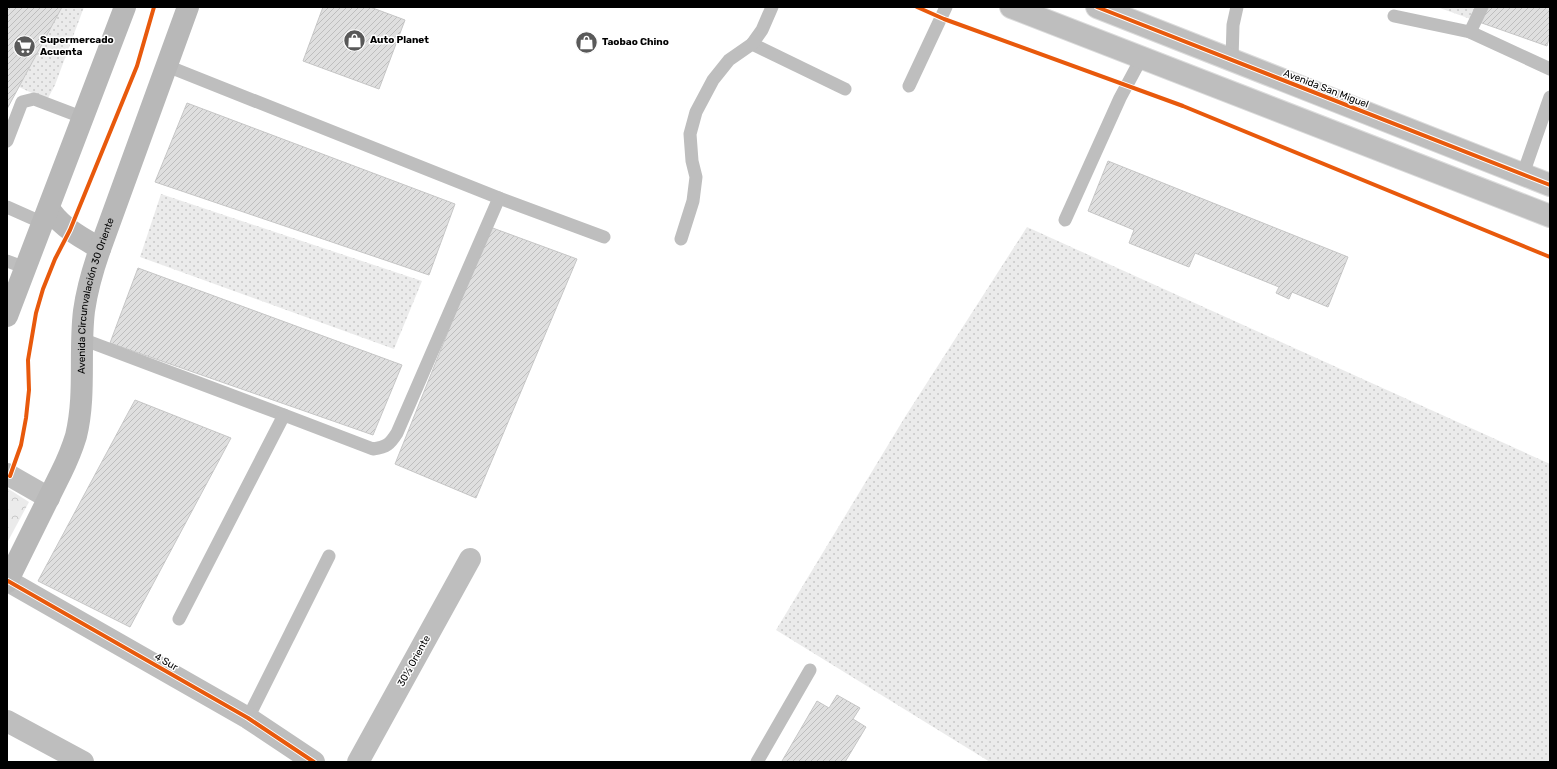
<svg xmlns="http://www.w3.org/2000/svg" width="1557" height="769" viewBox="0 0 1557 769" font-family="Rubik,sans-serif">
	<defs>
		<pattern id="grass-dots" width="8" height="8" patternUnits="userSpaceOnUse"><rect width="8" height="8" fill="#ebebeb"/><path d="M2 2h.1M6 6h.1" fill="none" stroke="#c8c8c8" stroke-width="1.8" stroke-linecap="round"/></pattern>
		<pattern id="forest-crowns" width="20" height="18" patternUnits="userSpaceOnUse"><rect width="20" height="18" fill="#ebebeb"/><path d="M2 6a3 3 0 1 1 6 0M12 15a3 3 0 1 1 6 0" fill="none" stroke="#c8c8c8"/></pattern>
		<pattern id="building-hatch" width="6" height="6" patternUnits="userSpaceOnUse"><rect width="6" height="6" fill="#dfdfdf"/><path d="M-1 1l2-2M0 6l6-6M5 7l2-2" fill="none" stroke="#bebebe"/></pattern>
	</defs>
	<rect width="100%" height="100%" fill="#fff"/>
	<g fill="url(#grass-dots)">
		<path d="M 62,7 L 84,7 L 55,85 L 47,100 L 19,87 Z"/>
		<path d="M 1437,7 L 1485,7 L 1479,22 Z"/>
		<path d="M 161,194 L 422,281 L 394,349 L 140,257 Z"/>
		<path d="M 1027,227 L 1550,464 L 1550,762 L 990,762 L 776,630 L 905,417 Z"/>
	</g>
	<path fill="url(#forest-crowns)" d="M 7,488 L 29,502 L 7,543 Z"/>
	<g fill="url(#building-hatch)" stroke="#c6c6c6">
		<path d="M 7,7 L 62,7 L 7,109 Z"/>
		<path d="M 323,7 L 370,7 L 405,20 L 379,89 L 303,61 Z"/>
		<path d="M 1485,7 L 1550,7 L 1550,35 L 1547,46 L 1479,22 Z"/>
		<path d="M 187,103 L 455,204 L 429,275 L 155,182 Z"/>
		<path d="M 1108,161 L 1348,257 L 1328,307 L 1292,292 L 1289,299 L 1276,293 L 1279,287 L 1195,253 L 1189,267 L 1129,243 L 1134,230 L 1088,211 Z"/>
		<path d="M 490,227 L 577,259 L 476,498 L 395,464 Z"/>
		<path d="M 138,268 L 402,365 L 373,435 L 110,343 Z"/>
		<path d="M 135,400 L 231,438 L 130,627 L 38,581 Z"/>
		<path d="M 837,695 L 860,708 L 853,719 L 866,727 L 845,762 L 784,762 L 782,761 L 817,701 L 829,708 Z"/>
	</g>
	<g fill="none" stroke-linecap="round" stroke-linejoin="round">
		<defs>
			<g id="highway">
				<path d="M 1011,7 L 1550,216"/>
				<path d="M 1097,7 L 1550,185"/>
			</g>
		</defs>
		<use href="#highway" stroke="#dbdbdb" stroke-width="24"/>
		<g stroke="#bebebe" stroke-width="13">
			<path d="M 1394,16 L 1470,32 L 1550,69"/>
			<path d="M 1470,32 L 1482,7"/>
			<path d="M 752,44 L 845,89"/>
			<path d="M 1232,60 L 1233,25 L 1237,7"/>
			<path d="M 167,66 L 499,198 L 604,237"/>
			<path d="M 909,86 L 946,7"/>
			<path d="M 7,141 L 22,102 L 34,99 L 84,118"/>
			<path d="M 1523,174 L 1550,97"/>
			<path d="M 7,207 L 43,223"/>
			<path d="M 1065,220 L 1120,98 L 1142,57"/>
			<path d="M 681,239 L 693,201 L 696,177 L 692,161 L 690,134 L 696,112 L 713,80 L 729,60 L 752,44 L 762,30 L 772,7"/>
			<path d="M 7,261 L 26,268"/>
			<path d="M 82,339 L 284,415"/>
			<path d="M 179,619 L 284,415 L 373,449 C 387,447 390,444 397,433 L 499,198"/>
			<path d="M 248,718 L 329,556"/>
			<path d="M 757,762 L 810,670"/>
		</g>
		<g stroke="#bebebe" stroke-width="22">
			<path d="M 7,474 L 49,498"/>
			<path d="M 8,581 L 248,718 L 314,762"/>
			<path d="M 7,721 L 83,762"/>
			<path d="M 358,762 L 470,559"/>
		</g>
		<g stroke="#b8b8b8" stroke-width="22">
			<path d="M 49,208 C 60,227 82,237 100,249"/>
			<path d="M 7,316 L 125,7"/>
			<path id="s1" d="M 7,582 L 61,473 C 67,461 72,449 76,436 C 86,395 79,352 84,311 C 87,289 93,269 100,249 L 188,7"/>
		</g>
		<use href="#highway" stroke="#bebebe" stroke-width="22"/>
		<defs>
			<g id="cycleway">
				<path d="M 917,7 L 944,19 L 1183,106 L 1550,257"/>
				<path d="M 1097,7 L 1550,185"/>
				<path d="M 10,476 L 21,445 L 26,418 L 29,390 L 28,360 L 36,313 L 43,289 L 55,259 L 70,230 L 137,66 L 154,7"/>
				<path d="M 8,581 L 248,718 L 314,762"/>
			</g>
		</defs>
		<use href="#cycleway" stroke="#fff" stroke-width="6"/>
		<use href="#cycleway" stroke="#e8590c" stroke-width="4"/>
	</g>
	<defs>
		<symbol id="shop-disc" viewBox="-11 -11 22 22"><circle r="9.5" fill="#595959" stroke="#fff"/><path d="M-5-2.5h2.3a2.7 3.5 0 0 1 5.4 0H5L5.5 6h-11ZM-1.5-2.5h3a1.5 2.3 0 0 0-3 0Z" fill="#fff"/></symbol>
		<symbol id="supermarket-disc" viewBox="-11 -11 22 22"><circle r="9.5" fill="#595959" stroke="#fff"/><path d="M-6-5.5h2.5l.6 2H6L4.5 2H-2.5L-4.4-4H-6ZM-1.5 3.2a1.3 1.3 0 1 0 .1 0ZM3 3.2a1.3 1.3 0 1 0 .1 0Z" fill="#fff"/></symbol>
	</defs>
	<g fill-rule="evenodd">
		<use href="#shop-disc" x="342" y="28" width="25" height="25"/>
		<use href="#shop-disc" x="574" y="30" width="25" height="25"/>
		<use href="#supermarket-disc" x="12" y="34" width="25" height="25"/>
	</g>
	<g text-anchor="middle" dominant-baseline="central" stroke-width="3" stroke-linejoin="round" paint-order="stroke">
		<g font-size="10" font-weight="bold" fill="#000" stroke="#fff" text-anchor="start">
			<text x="40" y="40">Supermercado<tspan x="40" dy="12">Acuenta</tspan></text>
			<text x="370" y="40">Auto Planet</text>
			<text x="602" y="42">Taobao Chino</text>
		</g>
		<g font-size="10" fill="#000" stroke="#fff">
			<text transform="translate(1326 89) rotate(21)">Avenida San Miguel</text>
			<text stroke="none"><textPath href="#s1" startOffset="304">Avenida Circunvalación 30 Oriente</textPath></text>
			<text transform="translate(414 661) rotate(-61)">30½ Oriente</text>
			<text transform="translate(166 662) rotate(30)">4 Sur</text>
		</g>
	</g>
	<rect width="1557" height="769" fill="none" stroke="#000000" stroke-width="16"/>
</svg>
